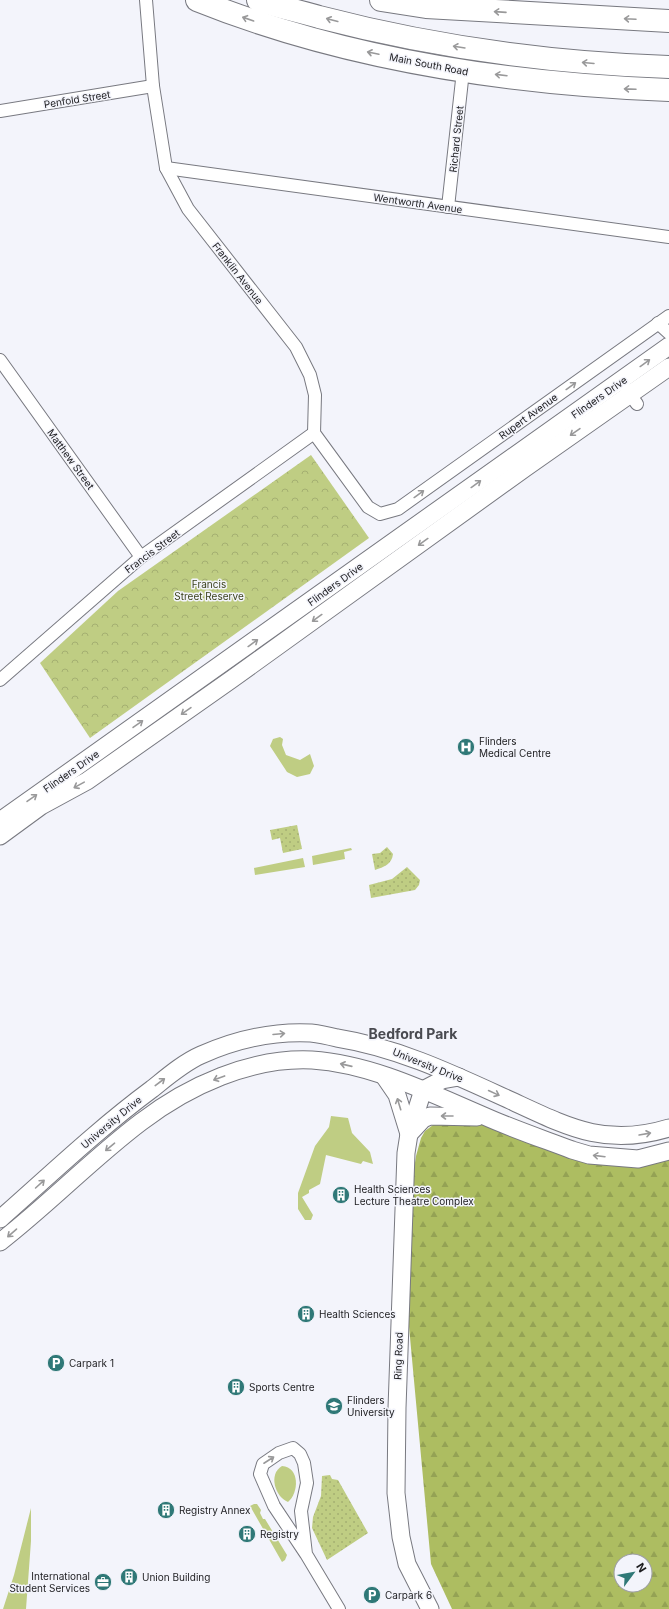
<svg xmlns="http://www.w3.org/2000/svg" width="669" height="1609" viewBox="0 0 669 1609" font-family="Inter,sans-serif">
	<defs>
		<pattern id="grass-dots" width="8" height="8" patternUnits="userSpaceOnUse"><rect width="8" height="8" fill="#bfcd83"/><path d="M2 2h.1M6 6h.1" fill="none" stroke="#a4af71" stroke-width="1.8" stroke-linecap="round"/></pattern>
		<pattern id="forest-firs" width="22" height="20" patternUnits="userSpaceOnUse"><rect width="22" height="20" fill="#adbd61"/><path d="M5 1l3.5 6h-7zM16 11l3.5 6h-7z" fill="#94a254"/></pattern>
		<pattern id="park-crowns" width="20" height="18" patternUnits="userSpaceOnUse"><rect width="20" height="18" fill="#bfcd83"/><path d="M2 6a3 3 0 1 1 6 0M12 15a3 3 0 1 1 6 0" fill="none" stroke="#a4af71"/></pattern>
	</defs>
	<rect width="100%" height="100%" fill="#f3f4fb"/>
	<g fill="url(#grass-dots)">
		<path d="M 297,825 L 302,849 L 283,853 L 280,838 L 272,840 L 270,830 Z"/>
		<path d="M 387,847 L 393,854 C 392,864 384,867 375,870 L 372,854 L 380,853 Z"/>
		<path d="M 407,867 L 420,880 L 419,885 L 415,890 L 371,898 L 369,885 L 392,879 Z"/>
		<path d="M 330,1475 L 332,1479 L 338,1480 L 368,1533 L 327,1560 L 312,1528 L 313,1517 L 321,1496 L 322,1476 Z"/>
	</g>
	<path fill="url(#forest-firs)" fill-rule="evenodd" d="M 486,1117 L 572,1150 L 669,1158 L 669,1609 L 452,1609 L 431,1564 L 402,1251 L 416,1156 L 421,1138 L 425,1131 L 433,1125 ZM 621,1561 L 645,1561 L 645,1585 L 621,1585 Z"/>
	<path fill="url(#park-crowns)" d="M 311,455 L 369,538 L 90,738 L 40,663 L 118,591 Z"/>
	<g fill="#bfcd83">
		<path d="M 280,737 L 283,739 L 282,745 L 286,755 L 300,760 L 310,754 L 314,766 L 310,774 L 297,777 L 287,772 L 270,746 L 273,739 Z"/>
		<path d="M 351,848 L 352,850 L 344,852 L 345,859 L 313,865 L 312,856 Z"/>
		<path d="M 303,858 L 305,867 L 255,875 L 254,868 Z"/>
		<path d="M 331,1116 L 348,1118 L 352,1133 L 370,1152 L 373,1164 L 363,1161 L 361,1164 L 326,1155 L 320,1184 L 309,1190 L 309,1193 L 302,1197 L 313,1215 L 311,1220 L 305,1220 L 298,1209 L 298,1193 L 315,1146 L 329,1127 Z"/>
		<path d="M 282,1466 C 300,1467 299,1493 288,1502 C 275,1497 268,1474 282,1466 Z"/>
		<path d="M 254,1504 L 257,1504 L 261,1510 L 260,1513 L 263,1519 L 265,1519 L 287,1555 L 285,1560 L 282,1562 L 250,1506 Z"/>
		<path d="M 31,1508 L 31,1541 L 26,1609 L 3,1609 L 14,1575 Z"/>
	</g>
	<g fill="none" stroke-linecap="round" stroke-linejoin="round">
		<defs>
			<g id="street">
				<path d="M 146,0 L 153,86 L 166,168 L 188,209 L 296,347 L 310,375 L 315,395 L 314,433 L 368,507 L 380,514 L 398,509 L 669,316"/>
				<path d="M 0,111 L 153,86"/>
				<path d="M 166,168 L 669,237"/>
				<path d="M 448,207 L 463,71"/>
				<path d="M 658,323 L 669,333"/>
				<path d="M 0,360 L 141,557"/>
				<path d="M 626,389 L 637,404"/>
				<path d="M 0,680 L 141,557 L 314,433"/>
				<path d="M 306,1554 L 301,1511 L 307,1483 L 304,1463 L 300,1454 L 293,1448 L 279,1453 L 263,1464 L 260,1474 L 274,1506 L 306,1554 L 339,1609"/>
			</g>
			<g id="secondary">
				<path d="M 0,821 L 669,346"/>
				<path d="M 0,836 L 41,806 L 87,781 L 232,679 L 525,468 L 669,367"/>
				<path d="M 384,1076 L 397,1095 L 409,1134"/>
				<path d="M 410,1133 L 423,1119 L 430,1116 L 477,1117"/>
				<path d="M 0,1219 C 50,1175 98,1129 152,1089 C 167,1077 183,1063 201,1055 C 237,1039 273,1031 311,1033 C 320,1034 329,1036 337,1038 C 400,1048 457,1076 514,1102 C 570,1128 607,1147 669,1128"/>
				<path d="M 0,1242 C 49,1204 92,1159 141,1122 C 188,1086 251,1057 312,1060 C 372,1064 430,1093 484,1116 C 513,1129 543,1139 572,1150 L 589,1155 L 638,1159 L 669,1151"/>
				<path d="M 430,1609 L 407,1564 L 401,1537 L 396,1493 L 397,1408 L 406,1153 L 409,1134 L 423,1090 L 442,1080 L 459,1077"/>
			</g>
			<g id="highway">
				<path d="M 197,0 C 346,60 510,84 669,90"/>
				<path d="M 258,0 C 278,7 299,11 319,17 C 434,47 551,63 669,67"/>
				<path d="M 381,0 L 426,7 L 669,21"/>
			</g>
		</defs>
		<use href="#street" stroke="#787980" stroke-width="14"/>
		<use href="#secondary" stroke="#787980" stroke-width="19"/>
		<use href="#highway" stroke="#787980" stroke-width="24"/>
		<use href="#street" stroke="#fff" stroke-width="12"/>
		<use href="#secondary" stroke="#fff" stroke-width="17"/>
		<use href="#highway" stroke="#fff" stroke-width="22"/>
	</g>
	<defs><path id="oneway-shaft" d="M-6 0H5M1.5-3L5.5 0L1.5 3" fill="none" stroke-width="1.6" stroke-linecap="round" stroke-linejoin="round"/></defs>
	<g stroke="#99999a">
		<use href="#oneway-shaft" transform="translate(500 12) rotate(-176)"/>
		<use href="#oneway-shaft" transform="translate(248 19) rotate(-161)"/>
		<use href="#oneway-shaft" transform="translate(630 19) rotate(-177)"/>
		<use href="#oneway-shaft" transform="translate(332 20) rotate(-165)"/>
		<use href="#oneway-shaft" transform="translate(459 47) rotate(-171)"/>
		<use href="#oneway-shaft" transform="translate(373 53) rotate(-168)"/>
		<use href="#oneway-shaft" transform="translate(588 63) rotate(-175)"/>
		<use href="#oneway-shaft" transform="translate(501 75) rotate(-173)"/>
		<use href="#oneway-shaft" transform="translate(630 89) rotate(-178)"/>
		<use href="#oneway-shaft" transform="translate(645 363) rotate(-36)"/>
		<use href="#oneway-shaft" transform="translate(571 386) rotate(-36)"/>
		<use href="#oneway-shaft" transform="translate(575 432) rotate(145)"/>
		<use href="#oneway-shaft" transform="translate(476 484) rotate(-36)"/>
		<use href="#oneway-shaft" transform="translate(419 494) rotate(-36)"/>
		<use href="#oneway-shaft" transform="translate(423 542) rotate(144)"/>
		<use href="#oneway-shaft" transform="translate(317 618) rotate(144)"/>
		<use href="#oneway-shaft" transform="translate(253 643) rotate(-36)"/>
		<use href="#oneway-shaft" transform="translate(186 711) rotate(145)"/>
		<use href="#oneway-shaft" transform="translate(138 724) rotate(-35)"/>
		<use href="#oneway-shaft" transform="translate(79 785) rotate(151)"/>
		<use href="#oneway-shaft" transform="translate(32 798) rotate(-35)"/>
		<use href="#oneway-shaft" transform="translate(279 1034) rotate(-5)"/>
		<use href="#oneway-shaft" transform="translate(346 1065) rotate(-167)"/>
		<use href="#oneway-shaft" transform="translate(219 1078) rotate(160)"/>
		<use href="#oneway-shaft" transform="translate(160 1082) rotate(-37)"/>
		<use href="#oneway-shaft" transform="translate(494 1093) rotate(25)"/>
		<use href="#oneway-shaft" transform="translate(399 1104) rotate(-107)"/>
		<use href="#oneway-shaft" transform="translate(447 1116) rotate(-180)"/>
		<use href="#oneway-shaft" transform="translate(645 1134) rotate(-10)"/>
		<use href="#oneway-shaft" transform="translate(110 1147) rotate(140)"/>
		<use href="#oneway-shaft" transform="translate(599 1156) rotate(-173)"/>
		<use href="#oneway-shaft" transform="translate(40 1184) rotate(-42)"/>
		<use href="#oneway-shaft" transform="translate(12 1233) rotate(139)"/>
		<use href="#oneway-shaft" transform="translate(269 1460) rotate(-33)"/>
	</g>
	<defs>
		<symbol id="hospital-disc" viewBox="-11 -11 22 22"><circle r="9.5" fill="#2f7877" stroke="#f3f4fb"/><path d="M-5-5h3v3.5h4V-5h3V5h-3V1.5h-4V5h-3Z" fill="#fff"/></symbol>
		<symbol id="building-disc" viewBox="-11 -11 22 22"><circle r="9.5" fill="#2f7877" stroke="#f3f4fb"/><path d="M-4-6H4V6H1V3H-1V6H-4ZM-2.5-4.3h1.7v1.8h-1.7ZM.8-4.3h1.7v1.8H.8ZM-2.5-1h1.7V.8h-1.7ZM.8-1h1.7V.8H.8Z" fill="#fff"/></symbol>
		<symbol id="parking-disc" viewBox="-11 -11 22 22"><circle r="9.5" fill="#2f7877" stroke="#f3f4fb"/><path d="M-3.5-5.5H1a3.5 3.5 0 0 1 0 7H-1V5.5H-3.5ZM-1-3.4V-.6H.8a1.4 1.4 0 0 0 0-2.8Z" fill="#fff"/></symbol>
		<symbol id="university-disc" viewBox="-11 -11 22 22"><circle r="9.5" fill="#2f7877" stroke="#f3f4fb"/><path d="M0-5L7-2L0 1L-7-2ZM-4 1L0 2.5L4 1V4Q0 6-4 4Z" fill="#fff"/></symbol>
		<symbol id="office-disc" viewBox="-11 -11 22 22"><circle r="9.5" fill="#2f7877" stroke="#f3f4fb"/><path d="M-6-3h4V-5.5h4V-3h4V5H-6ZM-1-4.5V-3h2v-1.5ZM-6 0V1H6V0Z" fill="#fff"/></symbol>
	</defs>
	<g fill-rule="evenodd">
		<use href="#hospital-disc" x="456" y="737" width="20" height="20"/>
		<use href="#building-disc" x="331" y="1185" width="20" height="20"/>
		<use href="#building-disc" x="296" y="1304" width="20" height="20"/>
		<use href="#parking-disc" x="46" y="1353" width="20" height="20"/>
		<use href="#building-disc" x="226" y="1377" width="20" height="20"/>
		<use href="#university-disc" x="324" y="1396" width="20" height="20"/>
		<use href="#building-disc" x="156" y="1500" width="20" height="20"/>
		<use href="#building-disc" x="237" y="1524" width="20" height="20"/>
		<use href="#building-disc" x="119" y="1567" width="20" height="20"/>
		<use href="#office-disc" x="93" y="1572" width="20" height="20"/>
		<use href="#parking-disc" x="362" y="1585" width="20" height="20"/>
	</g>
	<g text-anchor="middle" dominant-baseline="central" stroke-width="3" stroke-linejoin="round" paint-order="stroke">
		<g font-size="10" fill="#1c1c1f" stroke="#f3f4fb">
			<text transform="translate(429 64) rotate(11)">Main South Road</text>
			<text transform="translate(77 99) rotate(-9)">Penfold Street</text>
			<text transform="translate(456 139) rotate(-84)">Richard Street</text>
			<text transform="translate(418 203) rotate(8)">Wentworth Avenue</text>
			<text transform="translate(238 273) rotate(52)">Franklin Avenue</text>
			<text transform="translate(599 397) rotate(-35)">Flinders Drive</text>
			<text transform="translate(528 416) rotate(-36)">Rupert Avenue</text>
			<text transform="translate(71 459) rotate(54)">Matthew Street</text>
			<text transform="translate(152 551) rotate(-37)">Francis Street</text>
			<text transform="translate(335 584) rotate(-36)">Flinders Drive</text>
			<text transform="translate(71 771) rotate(-35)">Flinders Drive</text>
			<text transform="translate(428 1065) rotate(22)">University Drive</text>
			<text transform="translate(111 1122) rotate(-40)">University Drive</text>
			<text transform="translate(398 1356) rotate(-88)">Ring Road</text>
		</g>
		<g font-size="10" fill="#3b421b" stroke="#f3f4fb">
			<text x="209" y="584">Francis<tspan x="209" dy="12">Street Reserve</tspan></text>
		</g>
		<g font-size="10" fill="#1c1c1f" stroke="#f3f4fb" text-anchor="start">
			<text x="479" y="741">Flinders<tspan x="479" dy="12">Medical Centre</tspan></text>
			<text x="354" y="1189">Health Sciences<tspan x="354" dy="12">Lecture Theatre Complex</tspan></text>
			<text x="319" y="1314">Health Sciences</text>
			<text x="69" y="1363">Carpark 1</text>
			<text x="249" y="1387">Sports Centre</text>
			<text x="347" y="1400">Flinders<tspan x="347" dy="12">University</tspan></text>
			<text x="179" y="1510">Registry Annex</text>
			<text x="260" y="1534">Registry</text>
			<text x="90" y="1576" text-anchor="end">International<tspan x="90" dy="12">Student Services</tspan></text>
			<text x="142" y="1577">Union Building</text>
			<text x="385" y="1595">Carpark 6</text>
		</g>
		<g font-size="14" font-weight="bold" fill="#494a50" stroke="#f3f4fb">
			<text x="413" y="1033">Bedford Park</text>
		</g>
	</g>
	<g transform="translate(633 1573) rotate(58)"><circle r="19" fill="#f3f4fb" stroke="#9d9ea3"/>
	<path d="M0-3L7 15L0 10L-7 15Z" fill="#2f7877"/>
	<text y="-6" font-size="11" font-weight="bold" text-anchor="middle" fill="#1c1c1f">N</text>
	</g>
</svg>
